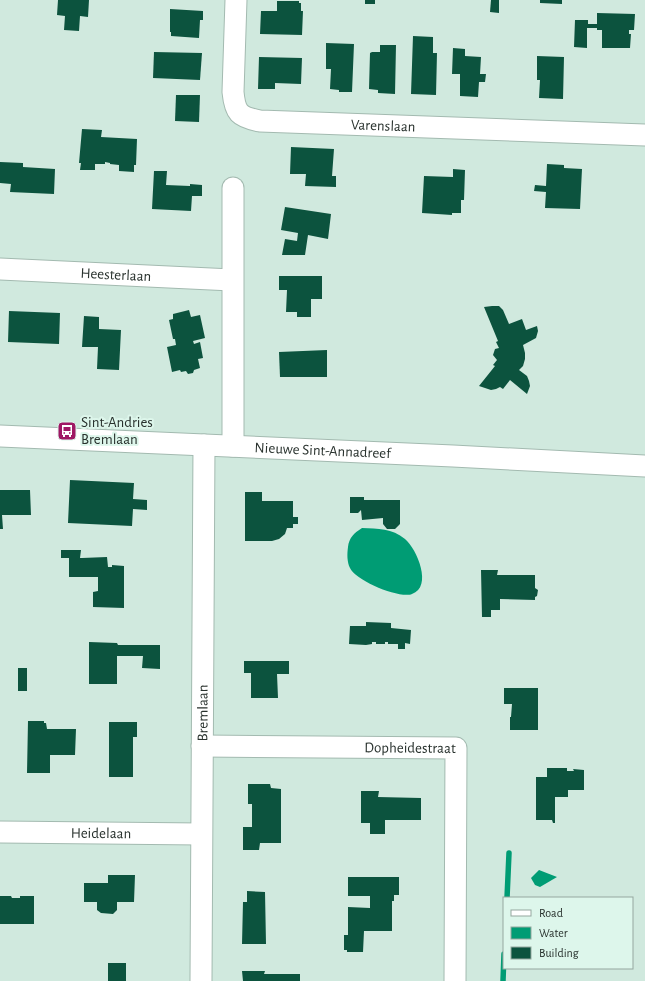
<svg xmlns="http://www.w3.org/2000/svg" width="645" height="981" viewBox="0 0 645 981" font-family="'Alegreya Sans',sans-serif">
	<rect width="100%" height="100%" fill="#d0e9de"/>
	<g fill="#009c74">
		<path d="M 362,528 C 378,529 392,528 405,539 C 417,549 433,587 412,594 C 400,599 356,581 350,568 C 347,562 347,554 348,547 C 349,538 354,533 362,528 Z"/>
		<path d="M 539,870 L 557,877 L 540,887 L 535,885 L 531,878 Z"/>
	</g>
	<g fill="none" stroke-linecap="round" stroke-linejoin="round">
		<g stroke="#009c74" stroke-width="5.5">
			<path d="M 507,898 L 509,853"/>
			<path d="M 503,981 L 504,954"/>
		</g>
	</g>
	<g fill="#0c533e">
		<path d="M 58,0 L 89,0 L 88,17 L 80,16 L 79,31 L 64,30 L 65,16 L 57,15 Z"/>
		<rect x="365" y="0" width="10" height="4"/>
		<path d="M 491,0 L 499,0 L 499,13 L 490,12 Z"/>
		<path d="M 540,0 L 562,0 L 562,4 L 540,3 Z"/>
		<path d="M 277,1 L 299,1 L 299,3 L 301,3 L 301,11 L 303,11 L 302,35 L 260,34 L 261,11 L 277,11 Z"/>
		<path d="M 170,9 L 203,11 L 203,20 L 200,20 L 199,38 L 171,36 L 171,32 L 170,32 Z"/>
		<path d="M 597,13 L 635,14 L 634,30 L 629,30 L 629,34 L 631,34 L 630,48 L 602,48 L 602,30 L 597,30 L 597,28 L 587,28 L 587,48 L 574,47 L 575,20 L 588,20 L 588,24 L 597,24 Z"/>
		<path d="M 413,36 L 433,37 L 433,53 L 437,53 L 436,95 L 411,94 Z"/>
		<path d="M 326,43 L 354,44 L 352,92 L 339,92 L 339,90 L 330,89 L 331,69 L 326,69 Z"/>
		<path d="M 380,45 L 396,45 L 395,94 L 378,93 L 378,90 L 369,89 L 370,53 L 372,52 L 380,52 Z"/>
		<path d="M 453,48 L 465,49 L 465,56 L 481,57 L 480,74 L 486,74 L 485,82 L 479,82 L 478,97 L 460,96 L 460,74 L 452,74 Z"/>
		<path d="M 154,52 L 202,53 L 200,80 L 153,78 Z"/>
		<path d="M 537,56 L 564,57 L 563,99 L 539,98 L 540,80 L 537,80 Z"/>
		<path d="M 259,57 L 302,58 L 301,84 L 275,83 L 275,89 L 258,89 Z"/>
		<path d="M 176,95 L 200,95 L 199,122 L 175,121 Z"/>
		<path d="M 82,129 L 102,130 L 101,137 L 137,139 L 136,165 L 134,165 L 134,172 L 119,171 L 119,165 L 110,164 L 110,163 L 105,162 L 105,164 L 95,164 L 95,170 L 80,170 L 81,163 L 79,163 Z"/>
		<path d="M 291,147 L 334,149 L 332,176 L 336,176 L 336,187 L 305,186 L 306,174 L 290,174 Z"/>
		<path d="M 0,162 L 23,163 L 23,167 L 55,169 L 54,194 L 10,192 L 11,184 L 0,183 Z"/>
		<path d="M 547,164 L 564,165 L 564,168 L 582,169 L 580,209 L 545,208 L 546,192 L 534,191 L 535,185 L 546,186 Z"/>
		<path d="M 453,169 L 465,170 L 464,200 L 461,200 L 461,213 L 452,213 L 452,215 L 422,213 L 424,176 L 453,177 Z"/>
		<path d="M 154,171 L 167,171 L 166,185 L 190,186 L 190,184 L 202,185 L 202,196 L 192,196 L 191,211 L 152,209 Z"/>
		<path d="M 285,207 L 331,214 L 328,239 L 308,235 L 305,255 L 282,255 L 285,239 L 297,241 L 298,233 L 281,230 Z"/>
		<path d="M 279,276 L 322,276 L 322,299 L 311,299 L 311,317 L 297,317 L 297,312 L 286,312 L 287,290 L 279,290 Z"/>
		<path d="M 492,306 L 499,306 L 503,310 L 509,324 L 522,319 L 526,330 L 537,326 L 538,331 L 536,338 L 523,345 L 525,353 L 525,359 L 523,366 L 519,370 L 527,376 L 529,381 L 530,386 L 527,394 L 510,380 L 503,389 L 500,387 L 496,389 L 491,390 L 479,386 L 495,366 L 493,365 L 497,360 L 493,355 L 495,349 L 499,348 L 496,342 L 498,341 L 484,307 Z"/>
		<path d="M 189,310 L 191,317 L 200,315 L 205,338 L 193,341 L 194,344 L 200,342 L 203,358 L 198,359 L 200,368 L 194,370 L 193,373 L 188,374 L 186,371 L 181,372 L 180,370 L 172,372 L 167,347 L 176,345 L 175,339 L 173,339 L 169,320 L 173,319 L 173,314 Z"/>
		<path d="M 9,311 L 60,313 L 59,344 L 8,342 Z"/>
		<path d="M 84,316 L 99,317 L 99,329 L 121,330 L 119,370 L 97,369 L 98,347 L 82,347 Z"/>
		<path d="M 327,350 L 327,377 L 280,377 L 279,352 Z"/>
		<path d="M 70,480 L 134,483 L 133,499 L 147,500 L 147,510 L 133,509 L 132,526 L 68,523 Z"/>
		<path d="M 0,490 L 30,490 L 31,515 L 2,515 L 3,529 L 0,529 Z"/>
		<path d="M 245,492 L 262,492 L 262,501 L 293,501 L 293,517 L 298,517 L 298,524 L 293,524 L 293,528 L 287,528 L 285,534 L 279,539 L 272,541 L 245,541 Z"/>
		<path d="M 350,497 L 364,497 L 364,500 L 400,500 L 400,524 L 395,529 L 387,529 L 383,524 L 383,518 L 362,520 L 361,510 L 358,513 L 350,513 Z"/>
		<path d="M 61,550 L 81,550 L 80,558 L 82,558 L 107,557 L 108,567 L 112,567 L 112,565 L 124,566 L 124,608 L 93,607 L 93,592 L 98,591 L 98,577 L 69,577 L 69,558 L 61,558 Z"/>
		<path d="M 481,570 L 498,570 L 497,575 L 535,575 L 535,588 L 538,590 L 537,596 L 535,597 L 535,600 L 500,599 L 500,610 L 491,610 L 491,617 L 482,617 Z"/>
		<path d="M 366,622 L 391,623 L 391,628 L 411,630 L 410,644 L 405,643 L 405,649 L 398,649 L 398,644 L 388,644 L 388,642 L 385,642 L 385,644 L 376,644 L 376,642 L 372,642 L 372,644 L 366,645 L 349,644 L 350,626 L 366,626 Z"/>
		<path d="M 89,642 L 117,643 L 118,645 L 160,645 L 160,669 L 142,668 L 143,656 L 117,656 L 117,684 L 89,684 Z"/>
		<path d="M 244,661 L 289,661 L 289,674 L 277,674 L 278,698 L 251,698 L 251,673 L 244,673 Z"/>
		<rect x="18" y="668" width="9" height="23"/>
		<path d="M 504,688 L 538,688 L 538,730 L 510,730 L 510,717 L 511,717 L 512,704 L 504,704 Z"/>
		<path d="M 28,721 L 44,721 L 44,723 L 46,723 L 47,729 L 76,729 L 75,755 L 50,755 L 50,773 L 27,773 Z"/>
		<path d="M 109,722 L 137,722 L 137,737 L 133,737 L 133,777 L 109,777 Z"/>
		<path d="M 547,768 L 567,768 L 567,771 L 574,771 L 573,769 L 584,770 L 584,790 L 568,790 L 568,797 L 555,797 L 555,823 L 553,823 L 552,820 L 536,820 L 536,777 L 547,777 Z"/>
		<path d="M 248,784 L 270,784 L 271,788 L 281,789 L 281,843 L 260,843 L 259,850 L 243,850 L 243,827 L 252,827 L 252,804 L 248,804 Z"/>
		<path d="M 361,791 L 379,791 L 378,797 L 421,798 L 421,820 L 385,820 L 385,834 L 370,834 L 370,823 L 361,823 Z"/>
		<path d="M 108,875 L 135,875 L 134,902 L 117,902 L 117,910 L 113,914 L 101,913 L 97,910 L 97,902 L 84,902 L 84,883 L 108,883 Z"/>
		<path d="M 348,877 L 399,877 L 399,895 L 394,895 L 394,901 L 392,901 L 392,931 L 364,931 L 363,952 L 347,952 L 347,950 L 344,950 L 344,935 L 348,935 L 348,907 L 370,908 L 370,896 L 348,896 Z"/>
		<path d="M 247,891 L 265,892 L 266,944 L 242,944 L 243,902 L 247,902 Z"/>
		<path d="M 0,896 L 11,896 L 12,898 L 20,898 L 20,896 L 34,896 L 34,924 L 0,924 Z"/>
		<rect x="108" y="963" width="18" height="18"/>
		<path d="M 242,971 L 265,971 L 264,974 L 300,974 L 300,981 L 243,981 Z"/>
	</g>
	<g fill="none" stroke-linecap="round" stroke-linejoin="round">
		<defs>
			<g id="minor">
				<path id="s1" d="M 236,0 L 233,92 C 235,113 239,117 260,121 L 645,135"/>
				<path id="s2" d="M 0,269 L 232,280"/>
				<path id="s3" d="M 0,436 L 453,456 L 645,466"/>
				<path d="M 233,446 L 233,188"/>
				<path id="s4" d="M 202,746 L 456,748 L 455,981"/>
				<path id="s5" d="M 0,832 L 201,834"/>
				<path id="s6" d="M 201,981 L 204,445"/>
			</g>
		</defs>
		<use href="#minor" stroke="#a3bab0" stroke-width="23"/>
		<use href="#minor" stroke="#fff" stroke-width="21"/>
	</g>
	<defs>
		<symbol id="bus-square" viewBox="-11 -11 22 22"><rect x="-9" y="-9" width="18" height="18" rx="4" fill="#9f1764" stroke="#ddf6eb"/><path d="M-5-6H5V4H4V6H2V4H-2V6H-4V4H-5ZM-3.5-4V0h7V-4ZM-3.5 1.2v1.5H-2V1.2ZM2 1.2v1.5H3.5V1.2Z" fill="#fff"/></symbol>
	</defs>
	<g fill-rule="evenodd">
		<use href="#bus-square" x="56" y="420" width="22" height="22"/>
	</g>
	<g text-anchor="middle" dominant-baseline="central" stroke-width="4" stroke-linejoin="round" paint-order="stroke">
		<g font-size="15" fill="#28312d" stroke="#ddf6eb">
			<text stroke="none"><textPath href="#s1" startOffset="260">Varenslaan</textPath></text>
			<text stroke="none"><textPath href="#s2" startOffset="116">Heesterlaan</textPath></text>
			<text stroke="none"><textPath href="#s3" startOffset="323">Nieuwe Sint-Annadreef</textPath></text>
			<text stroke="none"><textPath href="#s6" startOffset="268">Bremlaan</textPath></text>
			<text stroke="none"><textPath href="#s4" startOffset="208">Dopheidestraat</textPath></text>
			<text stroke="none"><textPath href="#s5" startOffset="101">Heidelaan</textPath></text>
		</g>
		<g font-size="15" fill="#28312d" stroke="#ddf6eb" text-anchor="start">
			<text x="81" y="422">Sint-Andries<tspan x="81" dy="17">Bremlaan</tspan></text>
		</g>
	</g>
	<rect x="503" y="897" width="130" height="72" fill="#ddf6eb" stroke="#95a79f"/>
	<rect x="511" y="910" width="20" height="6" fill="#ffffff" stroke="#95a79f"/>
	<text x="539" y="917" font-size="12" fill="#28312d">Road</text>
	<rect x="511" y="927" width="20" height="12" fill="#009c74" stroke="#95a79f"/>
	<text x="539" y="937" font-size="12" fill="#28312d">Water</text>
	<rect x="511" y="947" width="20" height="12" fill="#0c533e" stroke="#95a79f"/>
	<text x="539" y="957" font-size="12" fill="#28312d">Building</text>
</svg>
